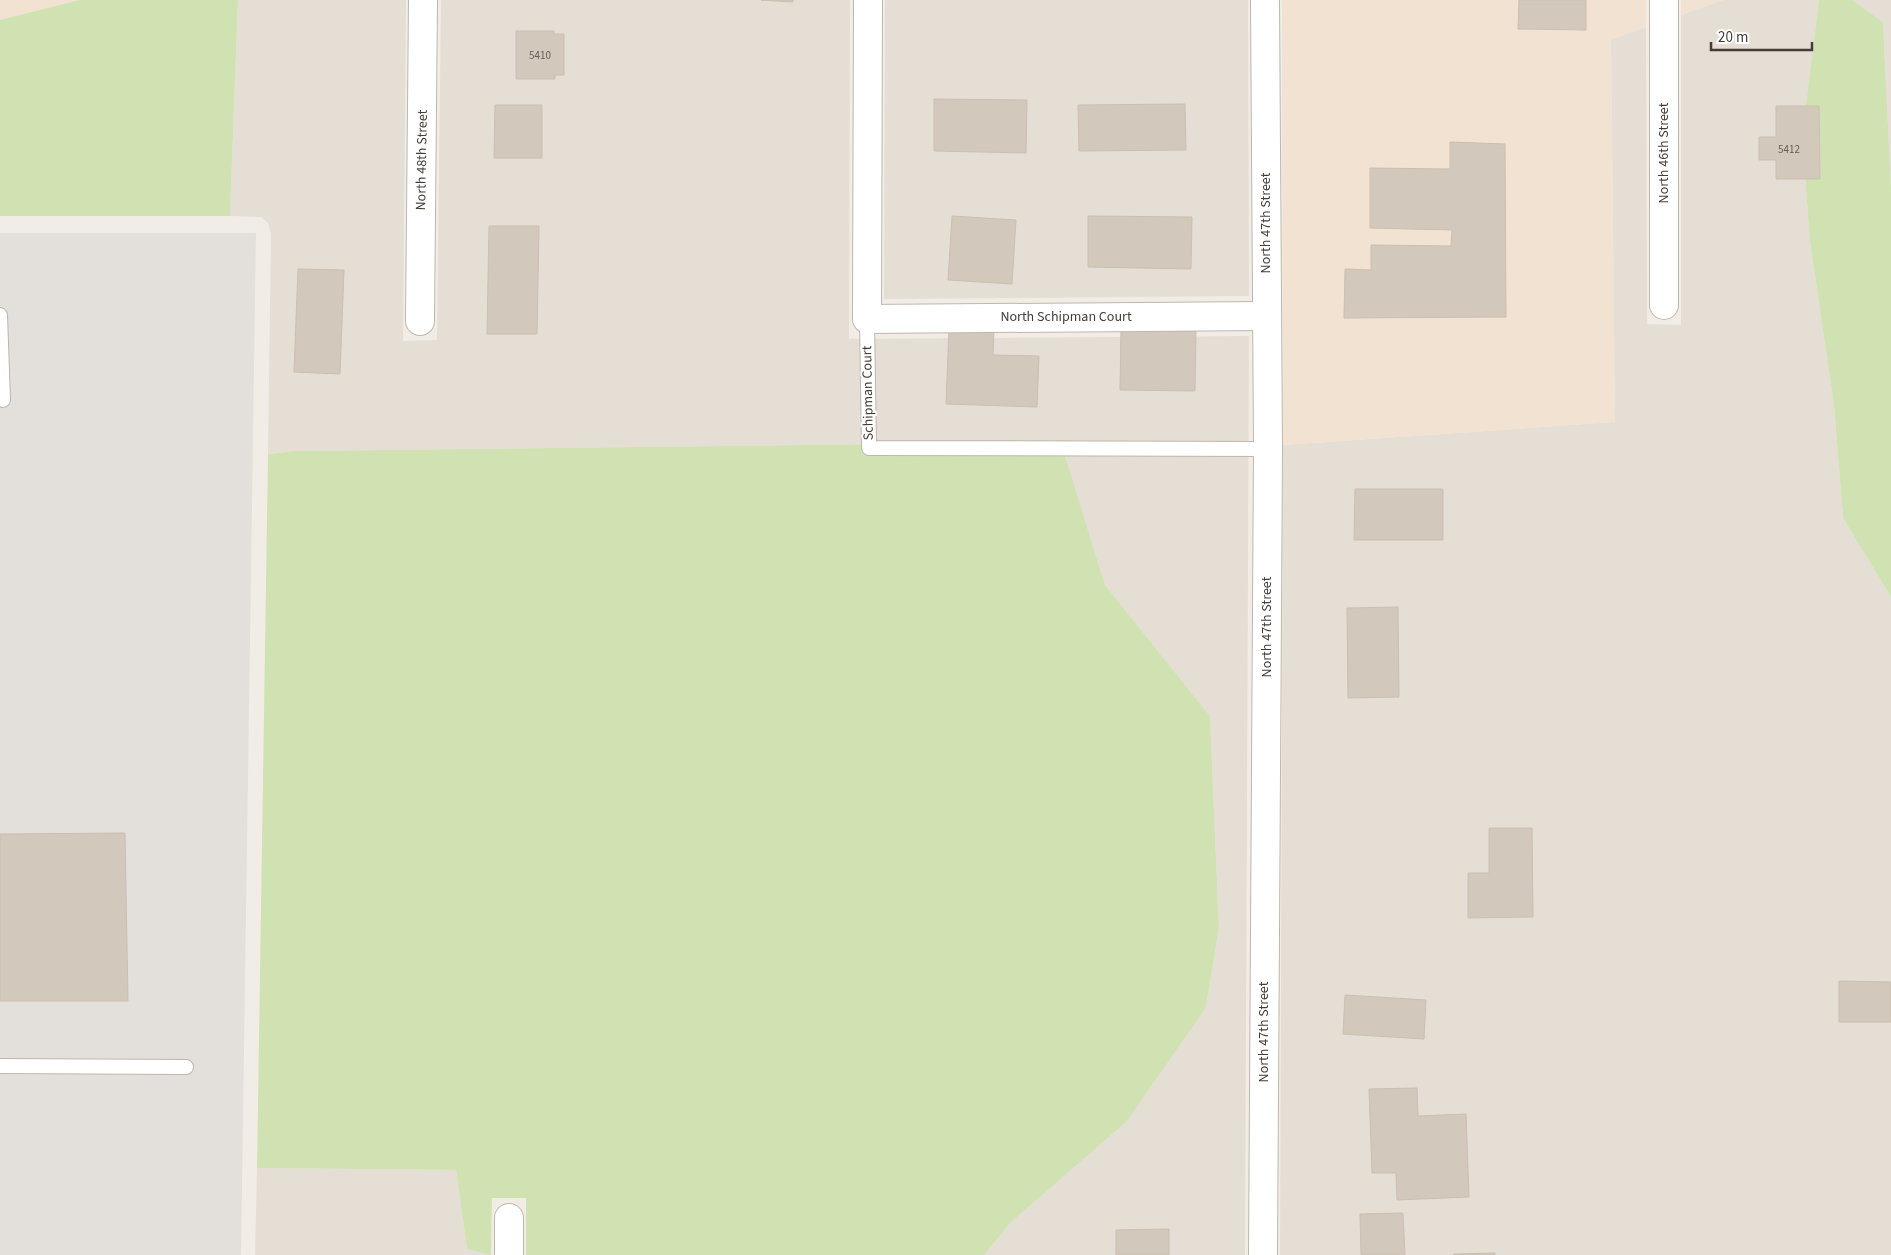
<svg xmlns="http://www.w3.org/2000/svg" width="1891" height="1255" viewBox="0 0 1891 1255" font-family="'Source Sans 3',sans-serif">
	<rect width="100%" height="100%" fill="#f1ede6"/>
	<g fill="#e4ded4">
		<path d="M 238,0 L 406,0 L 403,341 L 437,340 L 441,0 L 850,0 L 849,339 L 1249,336 L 1245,1255 L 984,1255 L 1012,1221 L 1206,1007 L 1219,928 L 1210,716 L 1105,585 L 1061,442 L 294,451 L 268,454 L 271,234 L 268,223 L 261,217 L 230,216 Z"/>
		<path d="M 885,0 L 1248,0 L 1249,296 L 884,299 Z"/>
		<path d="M 1723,0 L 1819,0 L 1802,136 L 1810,242 L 1834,405 L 1843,518 L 1891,597 L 1891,1255 L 1280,1255 L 1283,445 L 1615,422 L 1611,39 L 1646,27 L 1647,324 L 1681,325 L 1681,15 Z"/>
		<path d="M 1852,0 L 1891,0 L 1891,188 L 1883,22 Z"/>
		<path d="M 257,1168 L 456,1170 L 467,1249 L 490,1255 L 255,1255 Z"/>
	</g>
	<g fill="#f1e2d2">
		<path d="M 0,0 L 79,0 L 0,20 Z"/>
		<path d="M 1282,0 L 1646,0 L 1646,27 L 1611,40 L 1615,422 L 1283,445 Z"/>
		<path d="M 1681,0 L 1723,0 L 1681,15 Z"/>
	</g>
	<path fill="#e3dfdb" d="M 0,233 L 256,233 L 241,1255 L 0,1255 Z"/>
	<g fill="#d0e2b2">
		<path d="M 79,0 L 238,0 L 230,216 L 0,216 L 0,20 Z"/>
		<path d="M 1819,0 L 1852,0 L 1883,22 L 1891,188 L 1891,597 L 1843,518 L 1834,405 L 1810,242 L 1802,136 Z"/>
		<path d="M 1061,442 L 1105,585 L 1210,716 L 1219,928 L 1206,1007 L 1127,1121 L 1012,1221 L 984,1255 L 526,1255 L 526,1198 L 492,1198 L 491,1255 L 490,1255 L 467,1249 L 456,1170 L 257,1168 L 268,454 L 294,451 Z"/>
	</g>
	<g fill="#d2c8bc" stroke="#ccbfb0">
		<path d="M 761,0 L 793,0 L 793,2 Z"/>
		<path d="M 1519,0 L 1586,0 L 1586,30 L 1518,29 Z"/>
		<path d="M 516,31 L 554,31 L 554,34 L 564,34 L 564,75 L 555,75 L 555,79 L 516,79 Z"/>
		<path d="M 934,99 L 1027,100 L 1026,153 L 934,151 Z"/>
		<path d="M 1185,104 L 1186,150 L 1079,151 L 1078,105 Z"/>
		<path d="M 495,105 L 542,105 L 542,158 L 494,158 Z"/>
		<path d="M 1776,106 L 1819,106 L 1820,179 L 1776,179 L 1776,160 L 1759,160 L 1759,137 L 1776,137 Z"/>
		<path d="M 1450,142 L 1505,144 L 1506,317 L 1344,318 L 1345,269 L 1371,270 L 1371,245 L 1451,246 L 1452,230 L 1370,228 L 1370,168 L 1450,169 Z"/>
		<path d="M 952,216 L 1016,220 L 1012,284 L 948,280 Z"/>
		<path d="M 1088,216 L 1192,217 L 1191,269 L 1088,267 Z"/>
		<path d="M 489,226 L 539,226 L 537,334 L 487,334 Z"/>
		<path d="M 298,269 L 344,270 L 340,374 L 294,372 Z"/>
		<path d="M 1121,327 L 1196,329 L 1195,391 L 1120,390 Z"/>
		<path d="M 949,328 L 994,330 L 993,355 L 1039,356 L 1037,407 L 946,404 Z"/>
		<path d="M 1355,489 L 1443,489 L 1443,540 L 1354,540 Z"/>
		<path d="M 1398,607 L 1399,697 L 1348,698 L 1347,608 Z"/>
		<path d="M 1489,828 L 1532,828 L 1533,917 L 1468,918 L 1468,873 L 1489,873 Z"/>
		<path d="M 125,833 L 128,1001 L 0,1001 L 0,834 Z"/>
		<path d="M 1839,981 L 1891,982 L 1891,1022 L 1839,1022 Z"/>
		<path d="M 1345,995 L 1426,1000 L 1424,1039 L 1343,1034 Z"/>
		<path d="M 1417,1088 L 1418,1116 L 1466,1114 L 1469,1197 L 1397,1200 L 1396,1173 L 1372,1173 L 1369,1089 Z"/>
		<path d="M 1403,1213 L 1405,1255 L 1361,1255 L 1360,1214 Z"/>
		<path d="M 1169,1229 L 1169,1255 L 1116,1255 L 1116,1230 Z"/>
		<path d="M 1495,1253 L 1495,1255 L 1454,1255 L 1454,1254 Z"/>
	</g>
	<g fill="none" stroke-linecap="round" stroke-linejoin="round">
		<defs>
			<g id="service">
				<path d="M 0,315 L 3,400"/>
				<path d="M 867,319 L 869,448 L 1268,449"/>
				<path d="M 0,1066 L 186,1067"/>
			</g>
			<g id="minor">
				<path d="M 868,0 L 867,319 L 1266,316"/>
				<path d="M 1664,0 L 1664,305"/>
				<path d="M 420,321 L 423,0"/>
				<path d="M 509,1218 L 509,1255"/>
				<path d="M 1263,1255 L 1268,449 L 1265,0"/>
			</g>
		</defs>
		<use href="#service" stroke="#beb7ac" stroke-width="16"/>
		<use href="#minor" stroke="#beb7ac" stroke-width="30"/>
		<use href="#service" stroke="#fff" stroke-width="14"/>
		<use href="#minor" stroke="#fff" stroke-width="28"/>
	</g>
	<g text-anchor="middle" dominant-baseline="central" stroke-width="4" stroke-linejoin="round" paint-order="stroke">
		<g font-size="11" fill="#676058">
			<text x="540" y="55">5410</text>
			<text x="1789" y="149">5412</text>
		</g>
		<g font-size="14" fill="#433d36" stroke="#fff">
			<text transform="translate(1664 153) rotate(-90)">North 46th Street</text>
			<text transform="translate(422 160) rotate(-89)">North 48th Street</text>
			<text transform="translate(1266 223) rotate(-90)">North 47th Street</text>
			<text x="1066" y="317">North Schipman Court</text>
			<text transform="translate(868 393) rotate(-91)">Schipman Court</text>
			<text transform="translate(1267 627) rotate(-90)">North 47th Street</text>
			<text transform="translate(1264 1032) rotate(-90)">North 47th Street</text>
		</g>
	</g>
	<path d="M1711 42v8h101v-8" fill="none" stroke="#433d36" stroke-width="2.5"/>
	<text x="1718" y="42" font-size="15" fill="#433d36" stroke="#ffffff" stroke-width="4" paint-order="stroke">20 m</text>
</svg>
